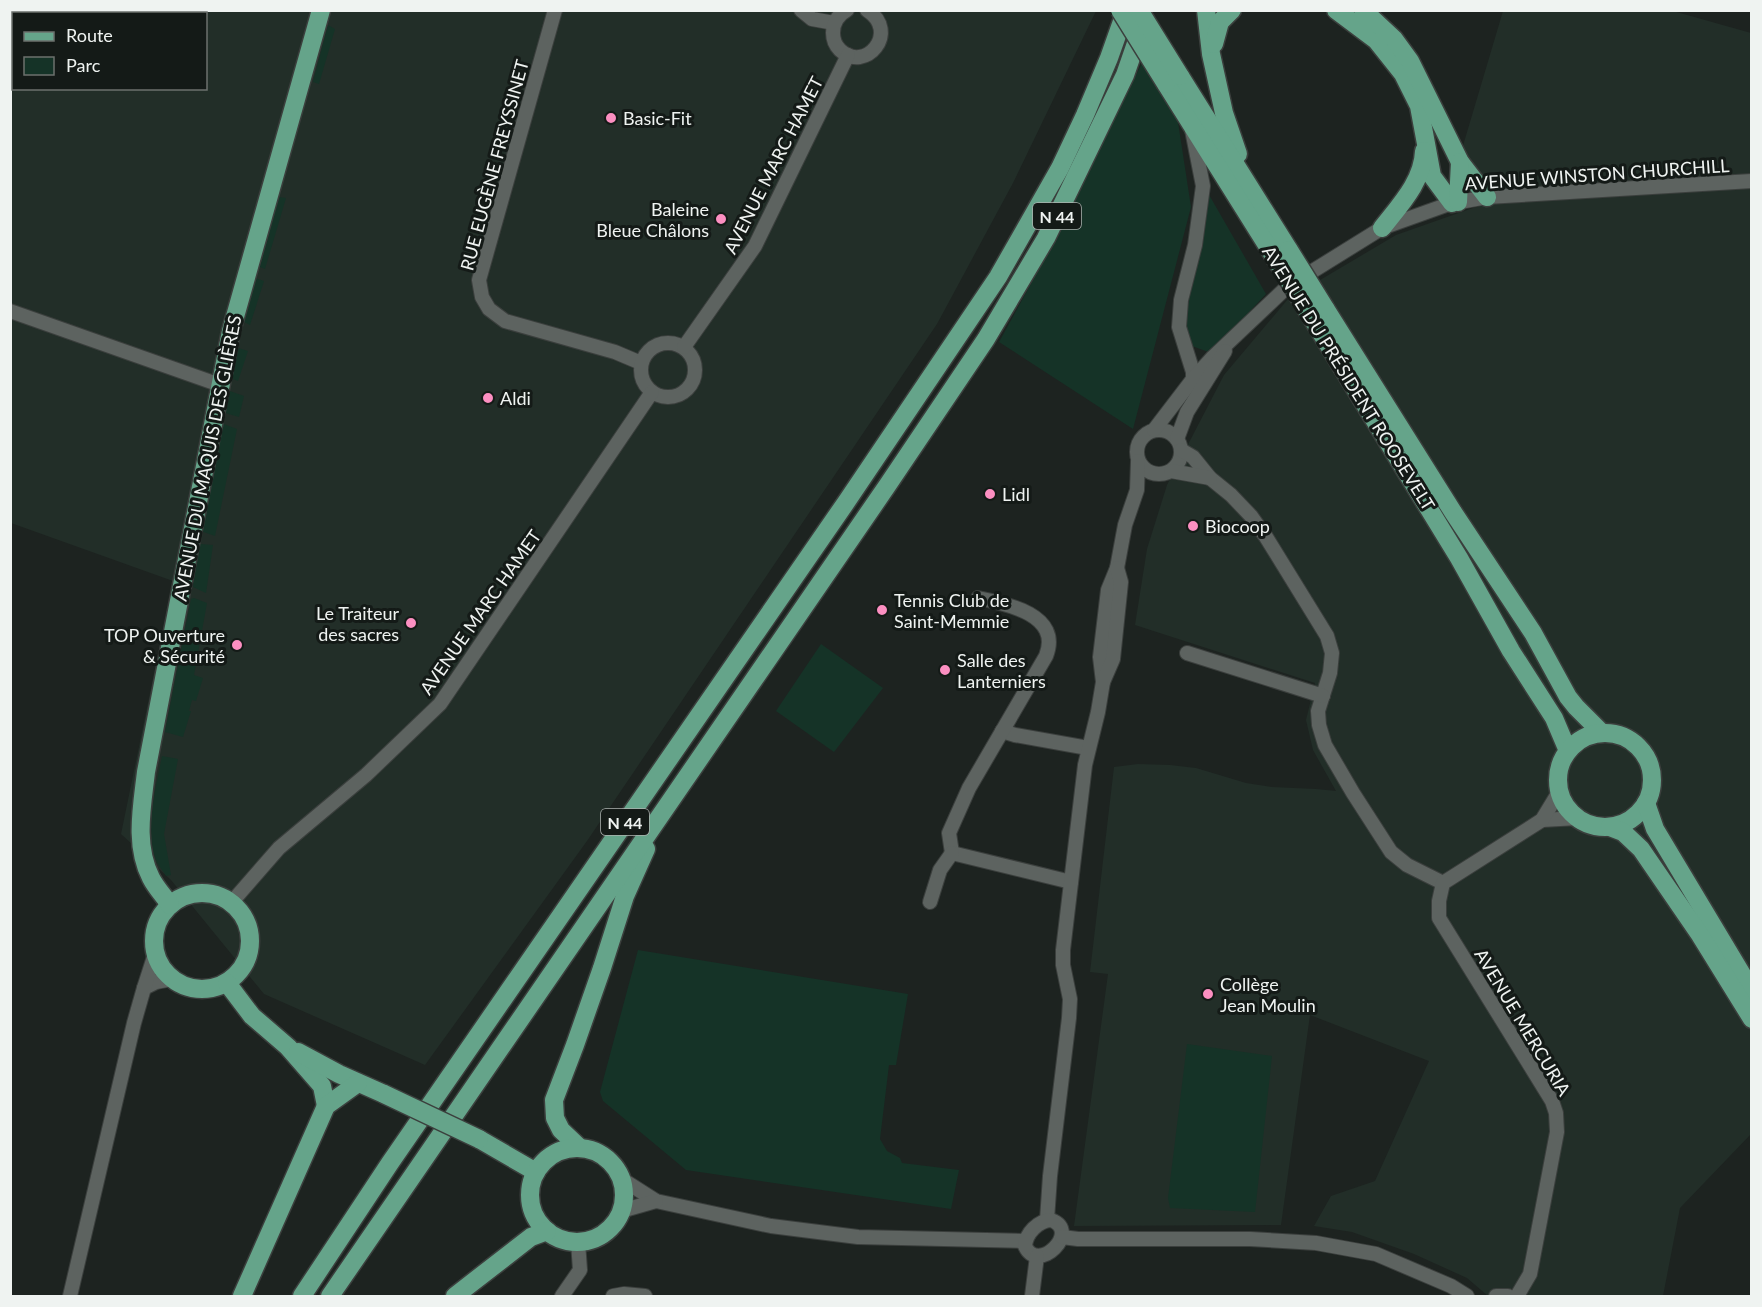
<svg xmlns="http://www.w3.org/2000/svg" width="1762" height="1307" viewBox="0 0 1762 1307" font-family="Lato,sans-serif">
	<rect width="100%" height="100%" fill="#1d2320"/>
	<g fill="#222e28" fill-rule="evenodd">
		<path d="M 11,11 L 1096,11 L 1013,183 L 937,324 L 587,841 L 425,1065 L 264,994 L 171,880 L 121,834 L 173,581 L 11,523 ZM 14,14 L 206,14 L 206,88 L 14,88 Z"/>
		<path d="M 1503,11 L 1673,11 L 1751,33 L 1751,1134 L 1680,1208 L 1663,1296 L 1488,1296 L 1467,1278 L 1414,1254 L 1352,1232 L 1314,1226 L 1331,1196 L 1375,1181 L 1429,1061 L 1310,1015 L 1281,1225 L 1074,1226 L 1108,974 L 1090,972 L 1114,767 L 1138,764 L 1170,765 L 1196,768 L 1246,783 L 1272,787 L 1316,789 L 1336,791 L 1313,750 L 1306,720 L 1315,683 L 1135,625 L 1147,549 L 1167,485 L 1224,375 L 1288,299 L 1396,235 L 1487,203 L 1462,149 Z"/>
	</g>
	<g fill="#153327">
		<path d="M 328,25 L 335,29 L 319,84 L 313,82 Z"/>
		<path d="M 1142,63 L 1178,122 L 1191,207 L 1133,429 L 999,342 L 1044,260 Z"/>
		<path d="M 1208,193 L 1266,294 L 1211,353 L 1192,346 L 1182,331 L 1204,231 Z"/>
		<path d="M 279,197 L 286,198 L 265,269 L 260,267 Z"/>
		<path d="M 255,278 L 264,281 L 250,325 L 244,322 Z"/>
		<path d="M 238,348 L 248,351 L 238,381 L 230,378 Z"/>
		<path d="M 227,390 L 244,396 L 239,417 L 222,412 Z"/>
		<path d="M 221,423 L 237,429 L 215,536 L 201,531 Z"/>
		<path d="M 200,544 L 213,545 L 206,593 L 193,587 Z"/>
		<path d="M 194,598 L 207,603 L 194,675 L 203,678 L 196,701 L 192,700 L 189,711 L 191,711 L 183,737 L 165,732 L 191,599 Z"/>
		<path d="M 821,644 L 883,688 L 834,752 L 776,711 Z"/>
		<path d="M 162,756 L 178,759 L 164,834 L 171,875 L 166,876 C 163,871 158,865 156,860 C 145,830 156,786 162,756 Z"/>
		<path d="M 638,950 L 908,994 L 896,1065 L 889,1065 L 880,1139 L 887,1151 L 900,1158 L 902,1163 L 959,1170 L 951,1209 L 686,1170 L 603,1101 L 600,1092 Z"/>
		<path d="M 1187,1044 L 1272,1056 L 1255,1212 L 1170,1208 L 1168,1198 Z"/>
	</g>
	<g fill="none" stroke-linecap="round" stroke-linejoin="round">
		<defs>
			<g id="minor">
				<path d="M 555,10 L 479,280 L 482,297 L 489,309 L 505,321 L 615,352 L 641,363"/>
				<path d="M 801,10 L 812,19 L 834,23"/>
				<path d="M 847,10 C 838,15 833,23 833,33 C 833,39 835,45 840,50 C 865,74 901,32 867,10"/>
				<path d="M 1192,130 L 1203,186 L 1195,245 L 1181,300 L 1179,327 L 1193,372 L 1193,379"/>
				<path d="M 10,311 L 220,385"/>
				<circle cx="668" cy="370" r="27"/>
				<path d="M 684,347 L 755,246 L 848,55"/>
				<circle cx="1159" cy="452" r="22"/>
				<path d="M 1154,430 L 1193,379 L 1213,357 L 1287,287 L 1382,228 L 1449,204 L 1487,197 L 1752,181"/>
				<path d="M 1177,439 L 1187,412 L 1225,351"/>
				<path d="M 1181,450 L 1193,457 L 1210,478 L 1231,495 L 1251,516 L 1266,537 L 1327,636 L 1332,653 L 1330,673 L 1318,711 L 1319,725 L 1325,745 L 1353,793 L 1391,852 L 1407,865 L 1443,883"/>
				<path d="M 1171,471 L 1210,478"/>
				<path d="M 1187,653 L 1323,696"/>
				<path d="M 1103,682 L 1100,657 L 1108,590 L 1117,568 L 1125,525 L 1137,490 L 1138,461"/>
				<path d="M 1002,731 L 1015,735 L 1088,748"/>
				<path d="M 1542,820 L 1578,818"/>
				<path d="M 952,853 L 949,833 L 969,788 L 1046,656 C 1062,615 1008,604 978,598"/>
				<path d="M 952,853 L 1071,882"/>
				<path d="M 930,902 L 940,870 L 952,853"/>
				<path d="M 231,903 L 279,848 L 366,775 L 440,704 L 652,392"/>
				<path d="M 144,988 L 156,982 L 172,979"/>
				<path d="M 620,1178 L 656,1201 L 771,1226 L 858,1237 L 1025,1241"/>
				<path d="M 621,1211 L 656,1201"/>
				<path d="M 1047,1220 L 1050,1176 L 1069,1018 L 1070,999 L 1063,965 L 1063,950 L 1085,765 L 1098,712 L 1103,682 L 1113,659 L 1120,592 L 1121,582 L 1117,568"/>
				<path d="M 1051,1220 C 1082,1231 1038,1275 1025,1246 C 1026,1233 1038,1221 1051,1220 Z"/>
				<path d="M 1062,1237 L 1078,1239 L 1250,1239 L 1316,1243 L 1376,1254 L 1451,1286 L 1467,1296"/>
				<path d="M 70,1296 L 134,1023 L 144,988 L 155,954"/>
				<path d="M 562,1296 L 580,1270 L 578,1242"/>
				<path d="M 613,1296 L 624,1294 L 645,1296"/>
				<path d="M 1032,1296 L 1037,1256"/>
				<path d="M 1496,1296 L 1508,1296"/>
				<path d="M 1517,1296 L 1530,1274 L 1557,1132 L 1556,1113 L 1552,1101 L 1439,918 L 1439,901 L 1443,883 L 1542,820 L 1559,792"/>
			</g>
			<g id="major">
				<path d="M 1206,10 L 1211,54 L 1224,113 L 1238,154"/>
				<path d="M 1336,10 L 1376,40 L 1403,74 L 1419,106 L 1432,176 L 1452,203"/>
				<path d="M 1363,10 L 1394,39 L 1410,61 L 1460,162 L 1487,197"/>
				<path d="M 1214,44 L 1220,22 L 1232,10"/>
				<path d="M 1180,76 L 1289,250"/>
				<path d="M 1166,84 L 1275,258"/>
				<path d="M 1458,202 L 1460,162"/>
				<path d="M 1382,228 C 1400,205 1423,181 1424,151"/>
				<path d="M 1325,308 L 1453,512 L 1533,633 L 1568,697 L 1576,707 L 1602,733"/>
				<path d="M 1312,318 L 1459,558 L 1511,651 L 1554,718 L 1568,751"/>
				<circle cx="1605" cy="780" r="47"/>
				<path d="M 1646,803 L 1655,829 L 1752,991"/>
				<path d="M 1610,827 L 1623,832 L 1641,849 L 1700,935 L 1752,1019"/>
				<circle cx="202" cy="941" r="48"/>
				<path d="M 170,905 C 164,896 156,888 151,878 C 134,845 142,807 146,772 L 231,331 L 321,10"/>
				<path d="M 227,983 L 252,1016 L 288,1047 L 322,1086 L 326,1106"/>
				<path d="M 298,1052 L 339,1074 L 384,1094"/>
				<path d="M 479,1139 L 536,1172"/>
				<path d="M 580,1148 L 561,1130 L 555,1118 L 554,1100 L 575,1045 L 602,968 L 625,896 L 646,849"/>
				<circle cx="577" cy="1195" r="47"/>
				<path d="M 242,1296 L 326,1106 L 358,1083"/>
				<path d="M 302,1296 L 390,1163 L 847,501 L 998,277 L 1060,168 L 1085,115 L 1109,58 L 1126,10"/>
				<path d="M 330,1296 L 887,486 L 986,339 L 1046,238 L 1125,75 L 1142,26"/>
				<path d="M 455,1296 L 531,1237 L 547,1231"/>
			</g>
		</defs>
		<use href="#minor" stroke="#3b3f3d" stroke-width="16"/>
		<use href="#major" stroke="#3b3f3d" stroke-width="21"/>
		<use href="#minor" stroke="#5d6360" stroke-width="14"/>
		<use href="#major" stroke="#65a48a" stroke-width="18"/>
		<defs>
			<g id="major-bridge">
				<path d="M 1120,10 L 1166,84"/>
				<path d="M 1139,10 L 1180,76"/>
				<path d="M 1289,250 L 1325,308"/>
				<path d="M 1275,258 L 1312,318"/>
				<path d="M 384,1094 L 479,1139"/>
			</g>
		</defs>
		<use href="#major-bridge" stroke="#3b3f3d" stroke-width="21" stroke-linecap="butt"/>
		<use href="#major-bridge" stroke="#65a48a" stroke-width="18"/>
	</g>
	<g fill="#fc8fc1" stroke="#141a17" stroke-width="2">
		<circle cx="611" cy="118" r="6"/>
		<circle cx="721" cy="219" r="6"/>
		<circle cx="488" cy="398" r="6"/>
		<circle cx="990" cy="494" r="6"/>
		<circle cx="1193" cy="526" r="6"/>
		<circle cx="882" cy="610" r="6"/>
		<circle cx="411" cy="623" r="6"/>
		<circle cx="237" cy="645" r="6"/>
		<circle cx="945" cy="670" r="6"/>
		<circle cx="1208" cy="994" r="6"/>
	</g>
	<g text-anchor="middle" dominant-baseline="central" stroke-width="6" stroke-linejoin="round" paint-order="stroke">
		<g fill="#141a17" stroke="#adb2b0" stroke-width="1.5">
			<rect x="1033" y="203" width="48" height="26" rx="4.5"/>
			<rect x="601" y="809" width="48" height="26" rx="4.5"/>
		</g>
		<g font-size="16" font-weight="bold" fill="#eff3f1">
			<text x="1057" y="216">N 44</text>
			<text x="625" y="822">N 44</text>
		</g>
		<g font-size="18" fill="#eff3f1" stroke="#141a17" text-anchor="start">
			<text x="623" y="118">Basic-Fit</text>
			<text x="709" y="209" text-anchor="end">Baleine<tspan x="709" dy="21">Bleue Châlons</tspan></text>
			<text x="500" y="398">Aldi</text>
			<text x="1002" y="494">Lidl</text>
			<text x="1205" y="526">Biocoop</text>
			<text x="894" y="600">Tennis Club de<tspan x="894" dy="21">Saint-Memmie</tspan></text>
			<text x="399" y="613" text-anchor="end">Le Traiteur<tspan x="399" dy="21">des sacres</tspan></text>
			<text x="225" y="635" text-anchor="end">TOP Ouverture<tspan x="225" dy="21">&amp; Sécurité</tspan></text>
			<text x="957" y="660">Salle des<tspan x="957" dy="21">Lanterniers</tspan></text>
			<text x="1220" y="984">Collège<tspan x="1220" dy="21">Jean Moulin</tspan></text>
		</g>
		<g font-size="18" fill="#eff3f1" stroke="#141a17">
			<text transform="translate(494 165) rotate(-75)">RUE EUGÈNE FREYSSINET</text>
			<text transform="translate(773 165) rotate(-63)">AVENUE MARC HAMET</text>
			<text transform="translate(1597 174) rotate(-4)">AVENUE WINSTON CHURCHILL</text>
			<text transform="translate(1349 378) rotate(58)">AVENUE DU PRÉSIDENT ROOSEVELT</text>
			<text transform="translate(207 458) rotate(-79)">AVENUE DU MAQUIS DES GLIÈRES</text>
			<text transform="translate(480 612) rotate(-55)">AVENUE MARC HAMET</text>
			<text transform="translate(1523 1022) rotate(59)">AVENUE MERCURIA</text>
		</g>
	</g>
	<rect width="1762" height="1307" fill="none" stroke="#eff3f1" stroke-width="24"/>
	<rect x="12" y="12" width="195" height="78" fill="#141a17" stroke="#6c716e" stroke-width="1.5"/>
	<rect x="24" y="32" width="30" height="9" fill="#65a48a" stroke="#6c716e" stroke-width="1.5"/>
	<text x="66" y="42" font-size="18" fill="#eff3f1">Route</text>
	<rect x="24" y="57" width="30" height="18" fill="#153327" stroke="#6c716e" stroke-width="1.5"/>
	<text x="66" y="72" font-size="18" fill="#eff3f1">Parc</text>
</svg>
